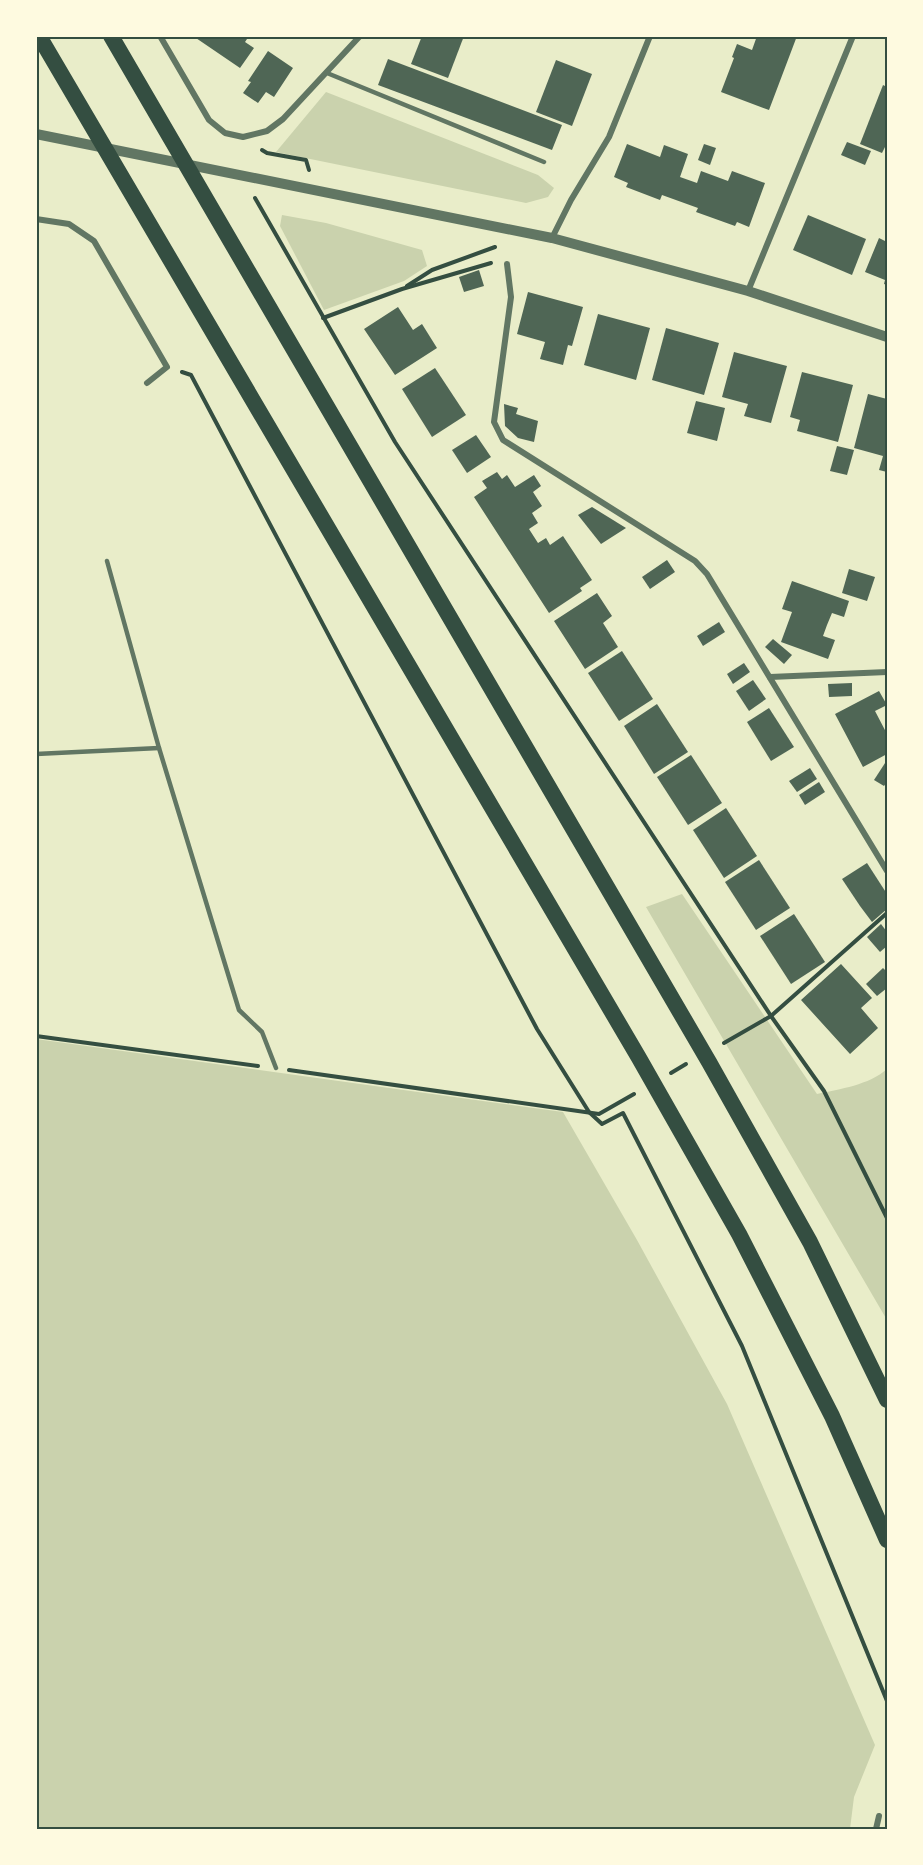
<svg xmlns="http://www.w3.org/2000/svg" width="923" height="1865" viewBox="0 0 923 1865" font-family="'IBM Plex Sans',sans-serif">
	<rect width="100%" height="100%" fill="#e9edc9"/>
	<g fill="#cad2ad">
		<path d="M 326,92 L 538,175 L 554,188 L 548,197 L 526,203 L 276,152 Z"/>
		<path d="M 282,215 L 326,223 L 422,250 L 427,266 L 404,281 L 324,310 L 280,226 Z"/>
		<path d="M 682,894 L 817,1094 C 840,1089 869,1085 887,1069 L 887,1320 L 646,907 Z"/>
		<path d="M 36,1039 L 563,1112 L 637,1240 L 727,1404 L 875,1745 L 854,1797 L 850,1829 L 36,1829 Z"/>
	</g>
	<g fill="#4f6655">
		<path d="M 193,36 L 249,36 L 245,42 L 254,48 L 240,68 Z"/>
		<path d="M 422,36 L 464,36 L 448,78 L 411,64 Z"/>
		<path d="M 757,36 L 797,36 L 769,110 L 721,92 L 734,58 L 732,57 L 737,44 L 752,50 Z"/>
		<path d="M 268,51 L 293,68 L 274,97 L 266,92 L 258,103 L 243,93 L 251,82 L 248,81 Z"/>
		<path d="M 388,59 L 562,125 L 552,150 L 378,85 Z"/>
		<path d="M 556,60 L 592,74 L 572,126 L 536,112 Z"/>
		<path d="M 883,85 L 887,87 L 887,143 L 882,153 L 860,144 Z"/>
		<path d="M 847,142 L 871,151 L 865,165 L 841,155 Z"/>
		<path d="M 627,144 L 660,157 L 664,145 L 688,154 L 680,177 L 697,183 L 701,171 L 728,181 L 732,171 L 765,183 L 749,227 L 737,222 L 735,226 L 696,212 L 698,208 L 662,195 L 660,200 L 626,187 L 628,183 L 614,177 Z"/>
		<path d="M 704,144 L 716,148 L 710,165 L 698,160 Z"/>
		<path d="M 808,215 L 866,239 L 852,275 L 793,250 Z"/>
		<path d="M 879,238 L 887,242 L 887,285 L 884,284 L 885,280 L 865,272 Z"/>
		<path d="M 479,270 L 484,286 L 464,292 L 459,277 Z"/>
		<path d="M 528,292 L 583,307 L 572,346 L 568,345 L 563,365 L 540,359 L 545,342 L 517,334 Z"/>
		<path d="M 398,307 L 413,330 L 422,324 L 437,348 L 395,375 L 364,329 Z"/>
		<path d="M 598,314 L 650,328 L 636,380 L 584,365 Z"/>
		<path d="M 666,328 L 719,343 L 704,395 L 652,380 Z"/>
		<path d="M 734,352 L 787,366 L 771,423 L 744,416 L 748,404 L 722,397 Z"/>
		<path d="M 435,368 L 466,415 L 432,437 L 402,389 Z"/>
		<path d="M 802,372 L 853,385 L 838,442 L 797,431 L 800,420 L 790,417 Z"/>
		<path d="M 868,394 L 887,399 L 887,472 L 879,470 L 883,456 L 854,448 Z"/>
		<path d="M 696,401 L 725,408 L 717,441 L 687,433 Z"/>
		<path d="M 504,404 L 518,408 L 516,414 L 538,421 L 534,442 L 518,438 L 505,426 Z"/>
		<path d="M 476,435 L 491,457 L 467,473 L 452,450 Z"/>
		<path d="M 837,446 L 854,450 L 847,475 L 830,471 Z"/>
		<path d="M 497,472 L 502,479 L 507,475 L 515,487 L 534,475 L 541,486 L 533,492 L 542,506 L 532,513 L 538,523 L 529,529 L 538,543 L 546,538 L 550,545 L 563,536 L 592,580 L 580,588 L 582,591 L 549,613 L 474,497 L 487,488 L 482,481 Z"/>
		<path d="M 592,507 L 626,528 L 601,544 L 578,515 Z"/>
		<path d="M 667,560 L 675,572 L 650,589 L 642,577 Z"/>
		<path d="M 849,569 L 875,577 L 867,601 L 842,593 Z"/>
		<path d="M 792,581 L 849,601 L 844,617 L 832,613 L 827,625 L 823,636 L 835,640 L 828,659 L 781,642 L 792,612 L 782,609 Z"/>
		<path d="M 597,593 L 612,616 L 603,623 L 618,647 L 585,669 L 554,621 Z"/>
		<path d="M 719,622 L 725,632 L 703,646 L 697,636 Z"/>
		<path d="M 773,639 L 792,655 L 784,664 L 765,647 Z"/>
		<path d="M 622,651 L 653,699 L 619,721 L 588,673 Z"/>
		<path d="M 744,663 L 750,672 L 733,684 L 727,674 Z"/>
		<path d="M 753,680 L 766,699 L 749,711 L 736,691 Z"/>
		<path d="M 852,683 L 852,696 L 829,697 L 828,684 Z"/>
		<path d="M 879,691 L 887,705 L 875,711 L 887,734 L 887,754 L 863,767 L 835,714 Z"/>
		<path d="M 657,704 L 688,752 L 654,774 L 624,726 Z"/>
		<path d="M 769,708 L 794,747 L 771,761 L 747,722 Z"/>
		<path d="M 691,755 L 722,803 L 688,825 L 657,777 Z"/>
		<path d="M 887,760 L 887,782 L 884,786 L 874,780 Z"/>
		<path d="M 810,768 L 817,779 L 797,792 L 789,781 Z"/>
		<path d="M 819,782 L 825,792 L 805,805 L 799,795 Z"/>
		<path d="M 726,808 L 757,856 L 724,878 L 693,830 Z"/>
		<path d="M 759,860 L 790,908 L 756,930 L 725,882 Z"/>
		<path d="M 867,863 L 887,894 L 887,909 L 872,922 L 860,906 L 842,879 Z"/>
		<path d="M 794,914 L 825,962 L 791,984 L 760,936 Z"/>
		<path d="M 881,924 L 887,932 L 887,946 L 880,952 L 867,937 Z"/>
		<path d="M 841,964 L 872,998 L 861,1008 L 878,1028 L 850,1054 L 801,1000 Z"/>
		<path d="M 883,968 L 887,972 L 887,988 L 877,996 L 866,984 Z"/>
	</g>
	<g fill="none" stroke-linecap="round" stroke-linejoin="round">
		<g stroke="#344e41" stroke-width="4">
			<path d="M 262,150 L 267,153 L 306,160 L 309,170"/>
			<path d="M 255,198 L 395,442 L 771,1016 L 824,1091 L 887,1218"/>
			<path d="M 407,286 L 432,270 L 495,247"/>
			<path d="M 323,318 L 402,289 L 491,263"/>
			<path d="M 182,372 L 191,375 L 537,1029 L 589,1112 L 602,1124 L 623,1113 L 742,1346 L 887,1701"/>
			<path d="M 36,1036 L 258,1066"/>
			<path d="M 724,1043 L 771,1016 L 887,913"/>
			<path d="M 289,1070 L 599,1114 L 634,1094"/>
			<path d="M 671,1073 L 686,1064"/>
		</g>
		<g stroke="#617663" stroke-width="4.5">
			<path d="M 327,73 L 544,162"/>
			<path d="M 107,561 L 159,748 L 239,1010 L 262,1032 L 276,1068"/>
			<path d="M 36,754 L 159,748"/>
		</g>
		<g stroke="#617663" stroke-width="6">
			<path d="M 160,36 L 209,120 L 225,133 L 243,137 L 267,131 L 283,119 L 360,36"/>
			<path d="M 36,219 L 69,224 L 94,241 L 167,367 L 147,383"/>
			<path d="M 552,238 L 571,200 L 609,137 L 650,36"/>
			<path d="M 507,264 L 511,297 L 494,422 L 503,440 L 695,561 L 707,574 L 887,871"/>
			<path d="M 748,291 L 853,36"/>
			<path d="M 770,677 L 887,672"/>
			<path d="M 876,1829 L 879,1816"/>
		</g>
		<path stroke="#617663" stroke-width="10" d="M 36,134 L 552,238 L 748,291 L 887,337"/>
		<g stroke="#344e41" stroke-width="16">
			<path d="M 39,36 L 639,1058 L 739,1234 L 832,1416 L 887,1540"/>
			<path d="M 111,36 L 709,1062 L 810,1242 L 887,1400"/>
		</g>
	</g>
	<rect width="923" height="1865" fill="none" stroke="#fefae0" stroke-width="75"/>
	<rect x="38" y="38" width="848" height="1790" fill="none" stroke="#344e41" stroke-width="2"/>
</svg>
